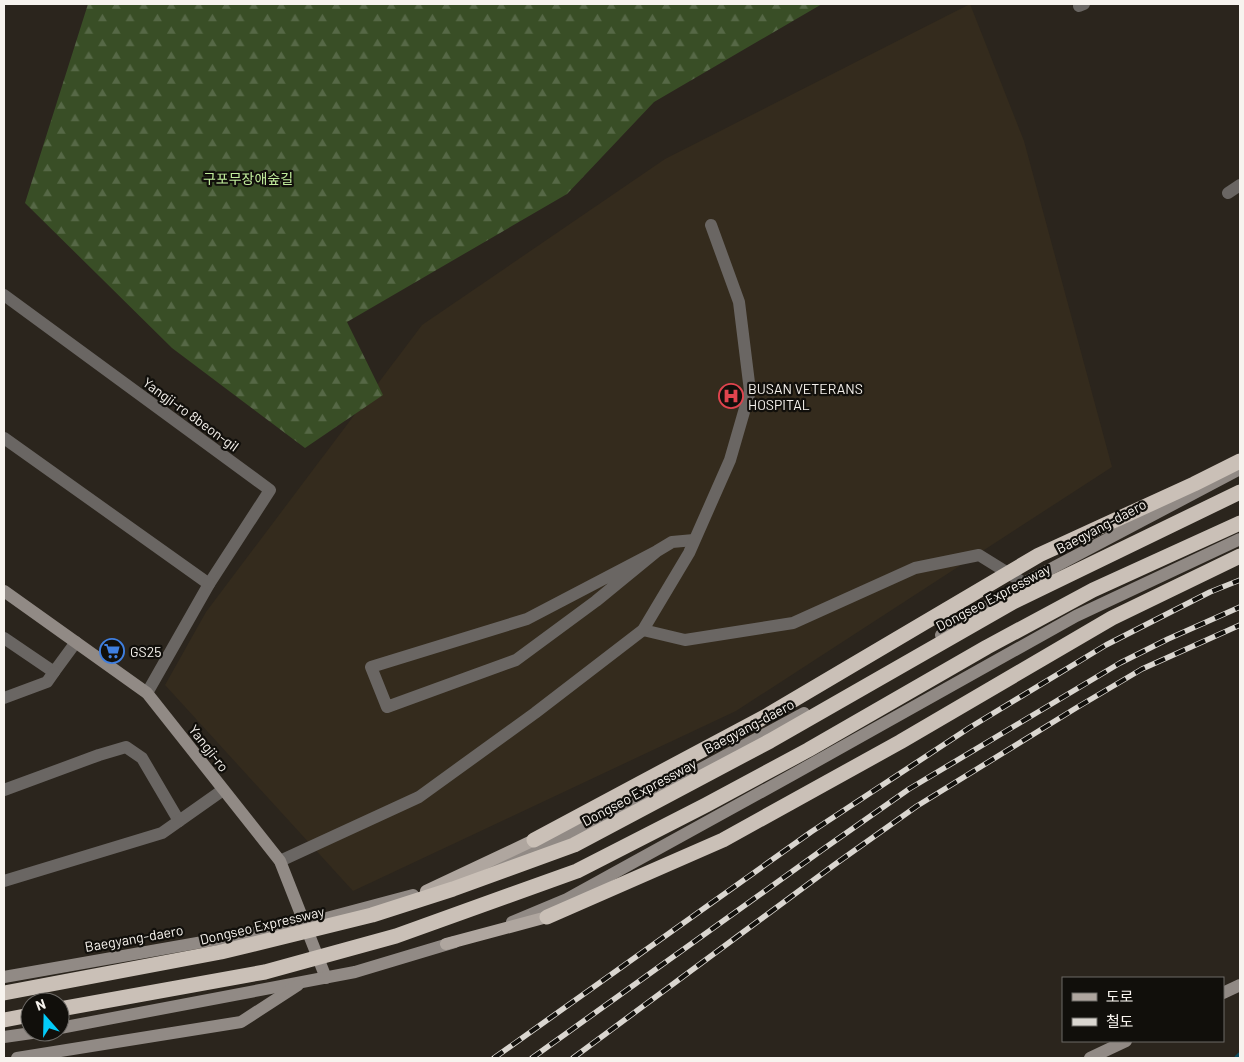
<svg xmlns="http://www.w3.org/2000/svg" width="1244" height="1062" viewBox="0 0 1244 1062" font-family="Barlow,'Noto Sans KR',sans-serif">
	<defs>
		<pattern id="forest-firs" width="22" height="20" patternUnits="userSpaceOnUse" patternTransform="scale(1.25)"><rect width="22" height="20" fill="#394e26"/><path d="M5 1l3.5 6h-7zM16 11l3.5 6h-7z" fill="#566846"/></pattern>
	</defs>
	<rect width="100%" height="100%" fill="#2b251d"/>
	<path fill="#342b1d" d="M 970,4 L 1024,141 L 1112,467 L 736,711 L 353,891 L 165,685 L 206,612 L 422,325 L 665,159 Z"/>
	<path fill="url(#forest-firs)" d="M 88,4 L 822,4 L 654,102 L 567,194 L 347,322 L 383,395 L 305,448 L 172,348 L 25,203 Z"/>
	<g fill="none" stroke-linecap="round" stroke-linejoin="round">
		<path stroke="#0c4c5f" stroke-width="7" d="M 1238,1058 L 1240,1056"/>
		<g stroke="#6a6663" stroke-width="12">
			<path d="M 1079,6 L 1084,4"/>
			<path d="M 1228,193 L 1240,185"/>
			<path d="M 657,551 L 596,601 L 516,660 L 387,707 L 371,667 L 527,619 L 657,551 L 672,542 L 694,540"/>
			<path d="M 4,638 L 54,672 L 76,642"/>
			<path d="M 4,698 L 47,682 L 54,672"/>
			<path d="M 4,790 L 99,755 L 126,747 L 142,758 L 179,821"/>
			<path d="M 4,881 L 162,833 L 223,790"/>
		</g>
		<g stroke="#6a6663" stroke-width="12">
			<path d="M 4,295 L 270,490 L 209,584 L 147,693"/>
			<path d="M 4,438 L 209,584"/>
			<path d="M 643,630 L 685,640 L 793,623 L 915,568 L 979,555 L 1024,583"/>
			<path d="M 280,861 L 419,797 L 535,713 L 643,630 L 689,553 L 730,460 L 750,391 L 739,302 L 711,225"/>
		</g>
		<g stroke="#918a85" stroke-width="12">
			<path d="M 4,591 L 147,693 L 280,861 L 326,978"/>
			<path d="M 941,635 L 1024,583 L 1240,469"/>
			<path d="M 488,868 L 536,851 L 645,799 L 804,713"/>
			<path d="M 512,922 L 567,899 L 792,775 L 1076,616 L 1240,539"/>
			<path d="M 4,977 L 304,924 L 413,895"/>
			<path d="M 1223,993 L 1240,985"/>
			<path d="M 60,1028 L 355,972 L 455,942"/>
			<path d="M 4,1037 L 39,1032"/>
			<path d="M 17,1058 L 241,1022 L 298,985"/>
			<path d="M 1090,1058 L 1126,1041"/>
		</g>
		<g stroke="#afa69f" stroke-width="12">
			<path d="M 426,891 L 534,840"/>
			<path d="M 446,944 L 547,917"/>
		</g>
		<g stroke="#cac0b7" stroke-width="15">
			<path d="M 534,840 L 768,715 L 1039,555 L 1194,484 L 1240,461"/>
			<path d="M 547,917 L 723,840 L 900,742 L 1112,618 L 1240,556"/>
			<path d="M 4,993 L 221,952 L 372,915 L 453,889 L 574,845 L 770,741 L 1013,602 L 1240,492"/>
			<path d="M 60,1009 L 265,972 L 396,936 L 577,871 L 706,805 L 808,750 L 987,647 L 1093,590 L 1240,523"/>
			<path d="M 4,1020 L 30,1015"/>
		</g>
		<defs>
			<g id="rail">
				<path d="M 494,1058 L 811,832 L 969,728 L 1106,645 L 1210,592 L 1240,580"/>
				<path d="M 532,1058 L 822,850 L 909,789 L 1120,663 L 1168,639 L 1240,607"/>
				<path d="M 573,1058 L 834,865 L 917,806 L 1076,708 L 1142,669 L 1240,625"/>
			</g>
		</defs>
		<use href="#rail" stroke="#dad6d0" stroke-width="5.5"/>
		<use href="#rail" stroke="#110f0b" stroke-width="4" stroke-dasharray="11" stroke-linecap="butt"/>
	</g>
	<defs>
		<symbol id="hospital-ring" viewBox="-11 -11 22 22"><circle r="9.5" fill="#110f0b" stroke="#e0444e" stroke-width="1.5"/><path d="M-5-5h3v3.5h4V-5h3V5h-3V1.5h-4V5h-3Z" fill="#e0444e"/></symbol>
		<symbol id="supermarket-ring" viewBox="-11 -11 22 22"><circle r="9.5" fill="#110f0b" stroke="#3f7fe0" stroke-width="1.5"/><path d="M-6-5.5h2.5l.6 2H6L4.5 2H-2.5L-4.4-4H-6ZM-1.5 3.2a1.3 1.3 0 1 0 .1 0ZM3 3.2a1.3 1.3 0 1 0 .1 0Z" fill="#3f7fe0"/></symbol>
	</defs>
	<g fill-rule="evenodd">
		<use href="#hospital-ring" x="717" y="382" width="28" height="28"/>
		<use href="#supermarket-ring" x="98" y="637" width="28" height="28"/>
	</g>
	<g text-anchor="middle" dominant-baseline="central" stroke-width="4.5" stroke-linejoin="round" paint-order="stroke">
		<g font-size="14" fill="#c1ed9c" stroke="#110f0b">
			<text x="248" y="178">구포무장애숲길</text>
		</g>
		<g font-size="14" fill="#f7f3ee" stroke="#110f0b" text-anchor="start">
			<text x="748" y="388">BUSAN VETERANS<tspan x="748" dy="16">HOSPITAL</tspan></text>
			<text x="130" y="651">GS25</text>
		</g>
		<g font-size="14" fill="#f7f3ee" stroke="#110f0b">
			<text transform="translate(191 414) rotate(36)">Yangji-ro 8beon-gil</text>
			<text transform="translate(1101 526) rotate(-28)">Baegyang-daero</text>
			<text transform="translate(993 597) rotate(-28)">Dongseo Expressway</text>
			<text transform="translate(749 726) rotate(-28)">Baegyang-daero</text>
			<text transform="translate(209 748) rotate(52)">Yangji-ro</text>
			<text transform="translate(639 792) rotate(-28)">Dongseo Expressway</text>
			<text transform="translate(262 925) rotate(-13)">Dongseo Expressway</text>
			<text transform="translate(134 938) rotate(-10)">Baegyang-daero</text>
		</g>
	</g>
	<rect width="1244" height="1062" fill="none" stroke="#f7f3ee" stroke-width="10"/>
	<rect x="1062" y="977" width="162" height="65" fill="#110f0b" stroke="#6d6a66"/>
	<rect x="1072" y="993" width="25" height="8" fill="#afa69f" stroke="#6d6a66"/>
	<text x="1106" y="1002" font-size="15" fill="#f7f3ee">도로</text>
	<rect x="1072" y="1018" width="25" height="8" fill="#dad6d0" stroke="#6d6a66"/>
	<text x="1106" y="1027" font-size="15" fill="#f7f3ee">철도</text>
	<g transform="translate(45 1017) rotate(340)"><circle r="24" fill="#110f0b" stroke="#6d6a66"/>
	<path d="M0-4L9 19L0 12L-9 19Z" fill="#03cbf9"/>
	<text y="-8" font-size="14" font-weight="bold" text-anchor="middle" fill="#f7f3ee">N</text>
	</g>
</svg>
